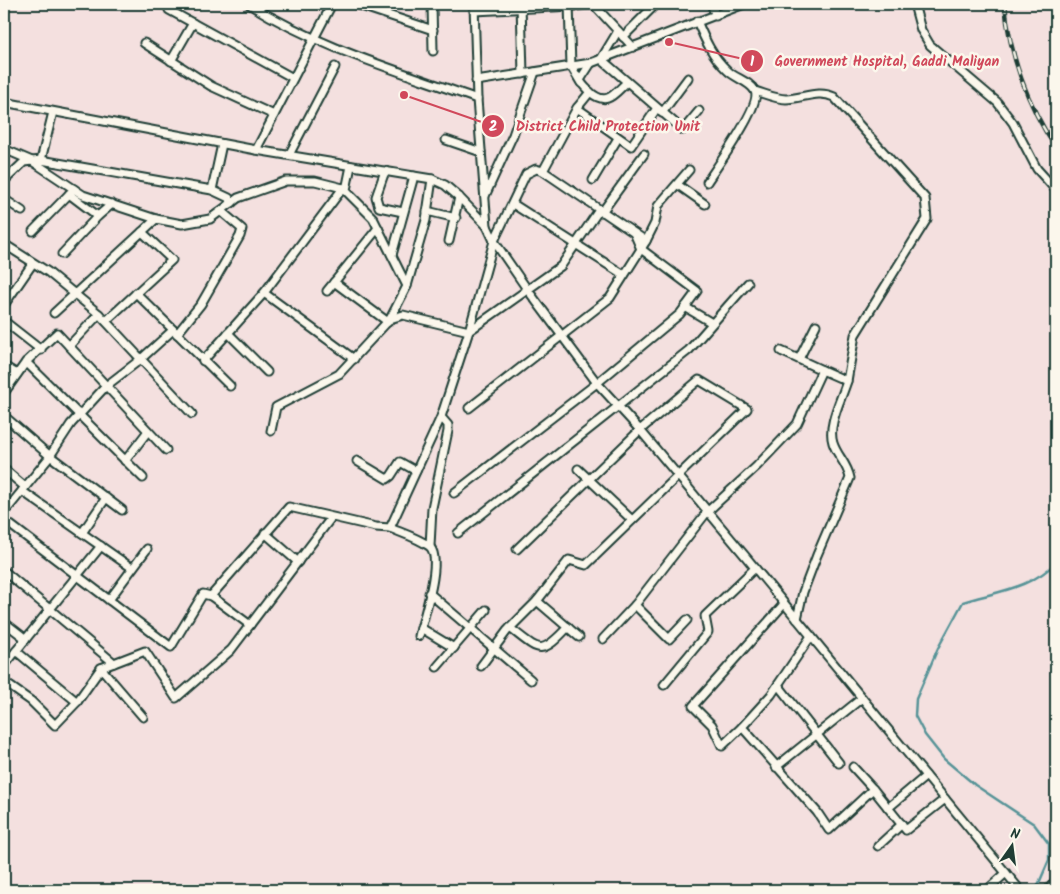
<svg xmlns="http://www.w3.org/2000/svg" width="1060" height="894" viewBox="0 0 1060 894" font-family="Kalam,sans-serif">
	<rect width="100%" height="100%" fill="#f4e0df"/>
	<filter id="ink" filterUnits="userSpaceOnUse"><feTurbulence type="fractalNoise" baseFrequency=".02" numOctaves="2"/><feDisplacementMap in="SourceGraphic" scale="10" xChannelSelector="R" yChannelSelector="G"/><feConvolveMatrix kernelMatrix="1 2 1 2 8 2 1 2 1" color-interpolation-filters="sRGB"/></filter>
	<g filter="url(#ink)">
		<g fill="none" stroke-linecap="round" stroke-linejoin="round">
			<path stroke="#579397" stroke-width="2.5" d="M 1036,890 L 1049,860 L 1049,844 L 1034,824 L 975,785 L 944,759 L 925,735 L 915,716 L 916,699 L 938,648 L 963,602 C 995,592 1033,588 1056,562"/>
			<defs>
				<g id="street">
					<path d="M 249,4 C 319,48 400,71 477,99"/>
					<path d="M 355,4 L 433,30"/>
					<path d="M 432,4 L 433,51"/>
					<path d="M 474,4 L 477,99 L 487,226"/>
					<path d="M 521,4 L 523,74"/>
					<path d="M 569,4 L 571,66 L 581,83"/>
					<path d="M 711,4 L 716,16"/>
					<path d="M 914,4 L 921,30 L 930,45 L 997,102 L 1013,123 L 1037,169 L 1056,190"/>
					<path d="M 169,10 L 293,78"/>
					<path d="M 474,11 L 594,5 L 633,47"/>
					<path d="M 697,21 C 705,40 712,56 727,70 C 734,78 750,81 755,91 C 762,105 716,168 707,182"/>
					<path d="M 618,31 L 601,59 L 683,130 L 699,111"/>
					<path d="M 623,37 L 656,4"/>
					<path d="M 144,43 L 211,86 L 274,115"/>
					<path d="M 171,61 L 193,23"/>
					<path d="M 591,63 L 580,80 C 582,85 586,88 590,92 C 607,107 614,94 627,82"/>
					<path d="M 476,81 L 591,63 L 744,4"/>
					<path d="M 4,102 L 256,150 L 432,179 L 445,185 L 459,197 L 487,226 L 494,241 L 527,289 L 597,383 L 640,430 L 746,557 L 1020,890"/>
					<path d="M 577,108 L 590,92"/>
					<path d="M 662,113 L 688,78"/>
					<path d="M 446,140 L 481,152"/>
					<path d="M 4,149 L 32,161 L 83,195 L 156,219"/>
					<path d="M 256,150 L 332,4"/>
					<path d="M 289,155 L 335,67"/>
					<path d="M 41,160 L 53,112"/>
					<path d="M 385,171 L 376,197 L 379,207 L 403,212"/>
					<path d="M 543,171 L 577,108 L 631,146 L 657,108"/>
					<path d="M 593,180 L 618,138"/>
					<path d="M 4,181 L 24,162 L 41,160 L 212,190 L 229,198 L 232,203"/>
					<path d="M 678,185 L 705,204"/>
					<path d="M 212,190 L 222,144"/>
					<path d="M 346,190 L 351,166"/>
					<path d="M 69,194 L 98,216"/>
					<path d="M 485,196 L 513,135 L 535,72"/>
					<path d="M 4,199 L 22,211"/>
					<path d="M 513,204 L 624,275"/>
					<path d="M 427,211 L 456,218"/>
					<path d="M 602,212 L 644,154"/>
					<path d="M 378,228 L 407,286"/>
					<path d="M 33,231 L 74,189"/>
					<path d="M 449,241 L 459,197"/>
					<path d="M 4,244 L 48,272 L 99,314 L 192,414"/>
					<path d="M 62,254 L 98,216 L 112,204"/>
					<path d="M 392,255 L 414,176"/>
					<path d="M 334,282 L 388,322"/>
					<path d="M 136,293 L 230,386"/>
					<path d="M 264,293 L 354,359"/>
					<path d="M 4,305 L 33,263"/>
					<path d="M 685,307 L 712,323"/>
					<path d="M 54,313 L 156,219 L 182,224 L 210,219 L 238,198 L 286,181 L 315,181 L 343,188 L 373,218 L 378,228 L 327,291"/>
					<path d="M 390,319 L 403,315 L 469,331 L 561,266 L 599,210"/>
					<path d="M 4,321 L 41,350"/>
					<path d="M 106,321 L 172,260 L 142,232"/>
					<path d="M 228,333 L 267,372"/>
					<path d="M 177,334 L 201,304 L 240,236 L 242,229 L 221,211"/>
					<path d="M 69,346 L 99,314"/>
					<path d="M 781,351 L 822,370"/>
					<path d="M 799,359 L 816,325"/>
					<path d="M 203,361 L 264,293 L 343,188"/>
					<path d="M 26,362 L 57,333 L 166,450"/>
					<path d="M 4,366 L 17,374"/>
					<path d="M 4,393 L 26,362 L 143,478"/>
					<path d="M 469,408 L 610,298 L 646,241 L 655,223 L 658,206 L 689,170"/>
					<path d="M 4,416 L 50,456 L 122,510"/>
					<path d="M 271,431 L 276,407 L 339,374 L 390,319 L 407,286 L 426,220 L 432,179"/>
					<path d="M 125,461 L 148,431"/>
					<path d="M 357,461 L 387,479 L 391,476 L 400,462 L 416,471"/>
					<path d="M 4,469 L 25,487"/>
					<path d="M 578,469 L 632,520"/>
					<path d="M 22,491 L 132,568"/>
					<path d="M 454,493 L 597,383 L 680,314 L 697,291 L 641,249 L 635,235"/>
					<path d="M 4,513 L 48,459 L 71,424 L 106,386 L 141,359 L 173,330"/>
					<path d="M 4,520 L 171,647 L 203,594 L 211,596 L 289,507 L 376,527 L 390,528 L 441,417 L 469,331 L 494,241 L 526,174 L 536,169 L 543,171 L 646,241"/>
					<path d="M 390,528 C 402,533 418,538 429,546 C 444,557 423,619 419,636"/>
					<path d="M 82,533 L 106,498"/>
					<path d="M 265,533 L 298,562"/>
					<path d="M 458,533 L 689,350 L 748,283"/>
					<path d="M 430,546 L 432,508 L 448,431 L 448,425 L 441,417"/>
					<path d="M 517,549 L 640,430 L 699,380 L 747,409 L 586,565 L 569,560 L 537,601 L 579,637"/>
					<path d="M 4,571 L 114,663"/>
					<path d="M 429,593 L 531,680"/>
					<path d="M 211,596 L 250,625"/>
					<path d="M 109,600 L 147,549"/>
					<path d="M 635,605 L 669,639 L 687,620"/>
					<path d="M 797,619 L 803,592 L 817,555 L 850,478 C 847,463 837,456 833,443 C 827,425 842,398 847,381"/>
					<path d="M 4,622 L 26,639"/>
					<path d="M 421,628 L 454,648"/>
					<path d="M 510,628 C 540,651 540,657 568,627"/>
					<path d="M 811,636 L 771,695 L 742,727 L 817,812 L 829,830 L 873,789 L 906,830 L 945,799"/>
					<path d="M 603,639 L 635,605 L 707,512 L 757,466 L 797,424 L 822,370 L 847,381 L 855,335 L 927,219 L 925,198 L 834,97 C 818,89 802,99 786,99 C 776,99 765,94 755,91"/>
					<path d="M 16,651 L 77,702 L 101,668 L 145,651 L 176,698 L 231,650 L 331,518"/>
					<path d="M 4,666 L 101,546"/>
					<path d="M 481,666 L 507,631 L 537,601"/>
					<path d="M 437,667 L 486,610"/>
					<path d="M 101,668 L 143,717"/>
					<path d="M 4,682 L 31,701 L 55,725 L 77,702"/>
					<path d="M 664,685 L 708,632 L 705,616 L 755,568"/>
					<path d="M 778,685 L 839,763"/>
					<path d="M 742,727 L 722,746 L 712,725 L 693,706 L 784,604"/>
					<path d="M 776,767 L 862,698"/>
					<path d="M 853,767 L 873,789"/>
					<path d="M 888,808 L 926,776"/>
					<path d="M 878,846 L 902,824"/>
					<path d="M 987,890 L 1006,873"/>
					<path d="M 1048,890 L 1056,880"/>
				</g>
			</defs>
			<use href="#street" stroke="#1f3d34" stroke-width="11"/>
			<use href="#street" stroke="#fbf7ec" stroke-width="7"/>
			<defs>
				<path id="rail" d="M 1005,4 C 1009,55 1028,106 1056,148"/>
			</defs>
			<use href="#rail" stroke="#1f3d34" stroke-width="4.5"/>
			<use href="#rail" stroke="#fbf7ec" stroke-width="2.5" stroke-dasharray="8" stroke-linecap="butt"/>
		</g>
	</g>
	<path fill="none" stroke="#d1495b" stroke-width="2" d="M669 42L752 61M404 95L493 126"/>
	<g fill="#d1495b" stroke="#fbf7ec" stroke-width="2">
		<circle cx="669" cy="42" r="5"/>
		<circle cx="404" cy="95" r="5"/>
		<circle cx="752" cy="61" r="12"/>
		<circle cx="493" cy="126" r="12"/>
	</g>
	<g font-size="15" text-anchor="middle" font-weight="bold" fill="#fff">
		<text x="752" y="66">1</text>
		<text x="493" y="131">2</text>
	</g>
	<g font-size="14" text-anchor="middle" font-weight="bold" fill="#d1495b" stroke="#fbf7ec" stroke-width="5" stroke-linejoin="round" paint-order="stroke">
		<text x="887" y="66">Government Hospital, Gaddi Maliyan</text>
		<text x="608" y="131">District Child Protection Unit</text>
	</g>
	<rect width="1060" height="894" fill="none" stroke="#fbf7ec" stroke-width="20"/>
	<rect x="10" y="10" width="1040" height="874" fill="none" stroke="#1f3d34" stroke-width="2" filter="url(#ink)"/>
	<g transform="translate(1012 846) rotate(14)" stroke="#fbf7ec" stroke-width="4" paint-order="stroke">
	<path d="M0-4L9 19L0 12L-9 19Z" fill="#1f3d34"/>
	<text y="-8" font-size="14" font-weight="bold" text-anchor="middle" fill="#1f3d34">N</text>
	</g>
</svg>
